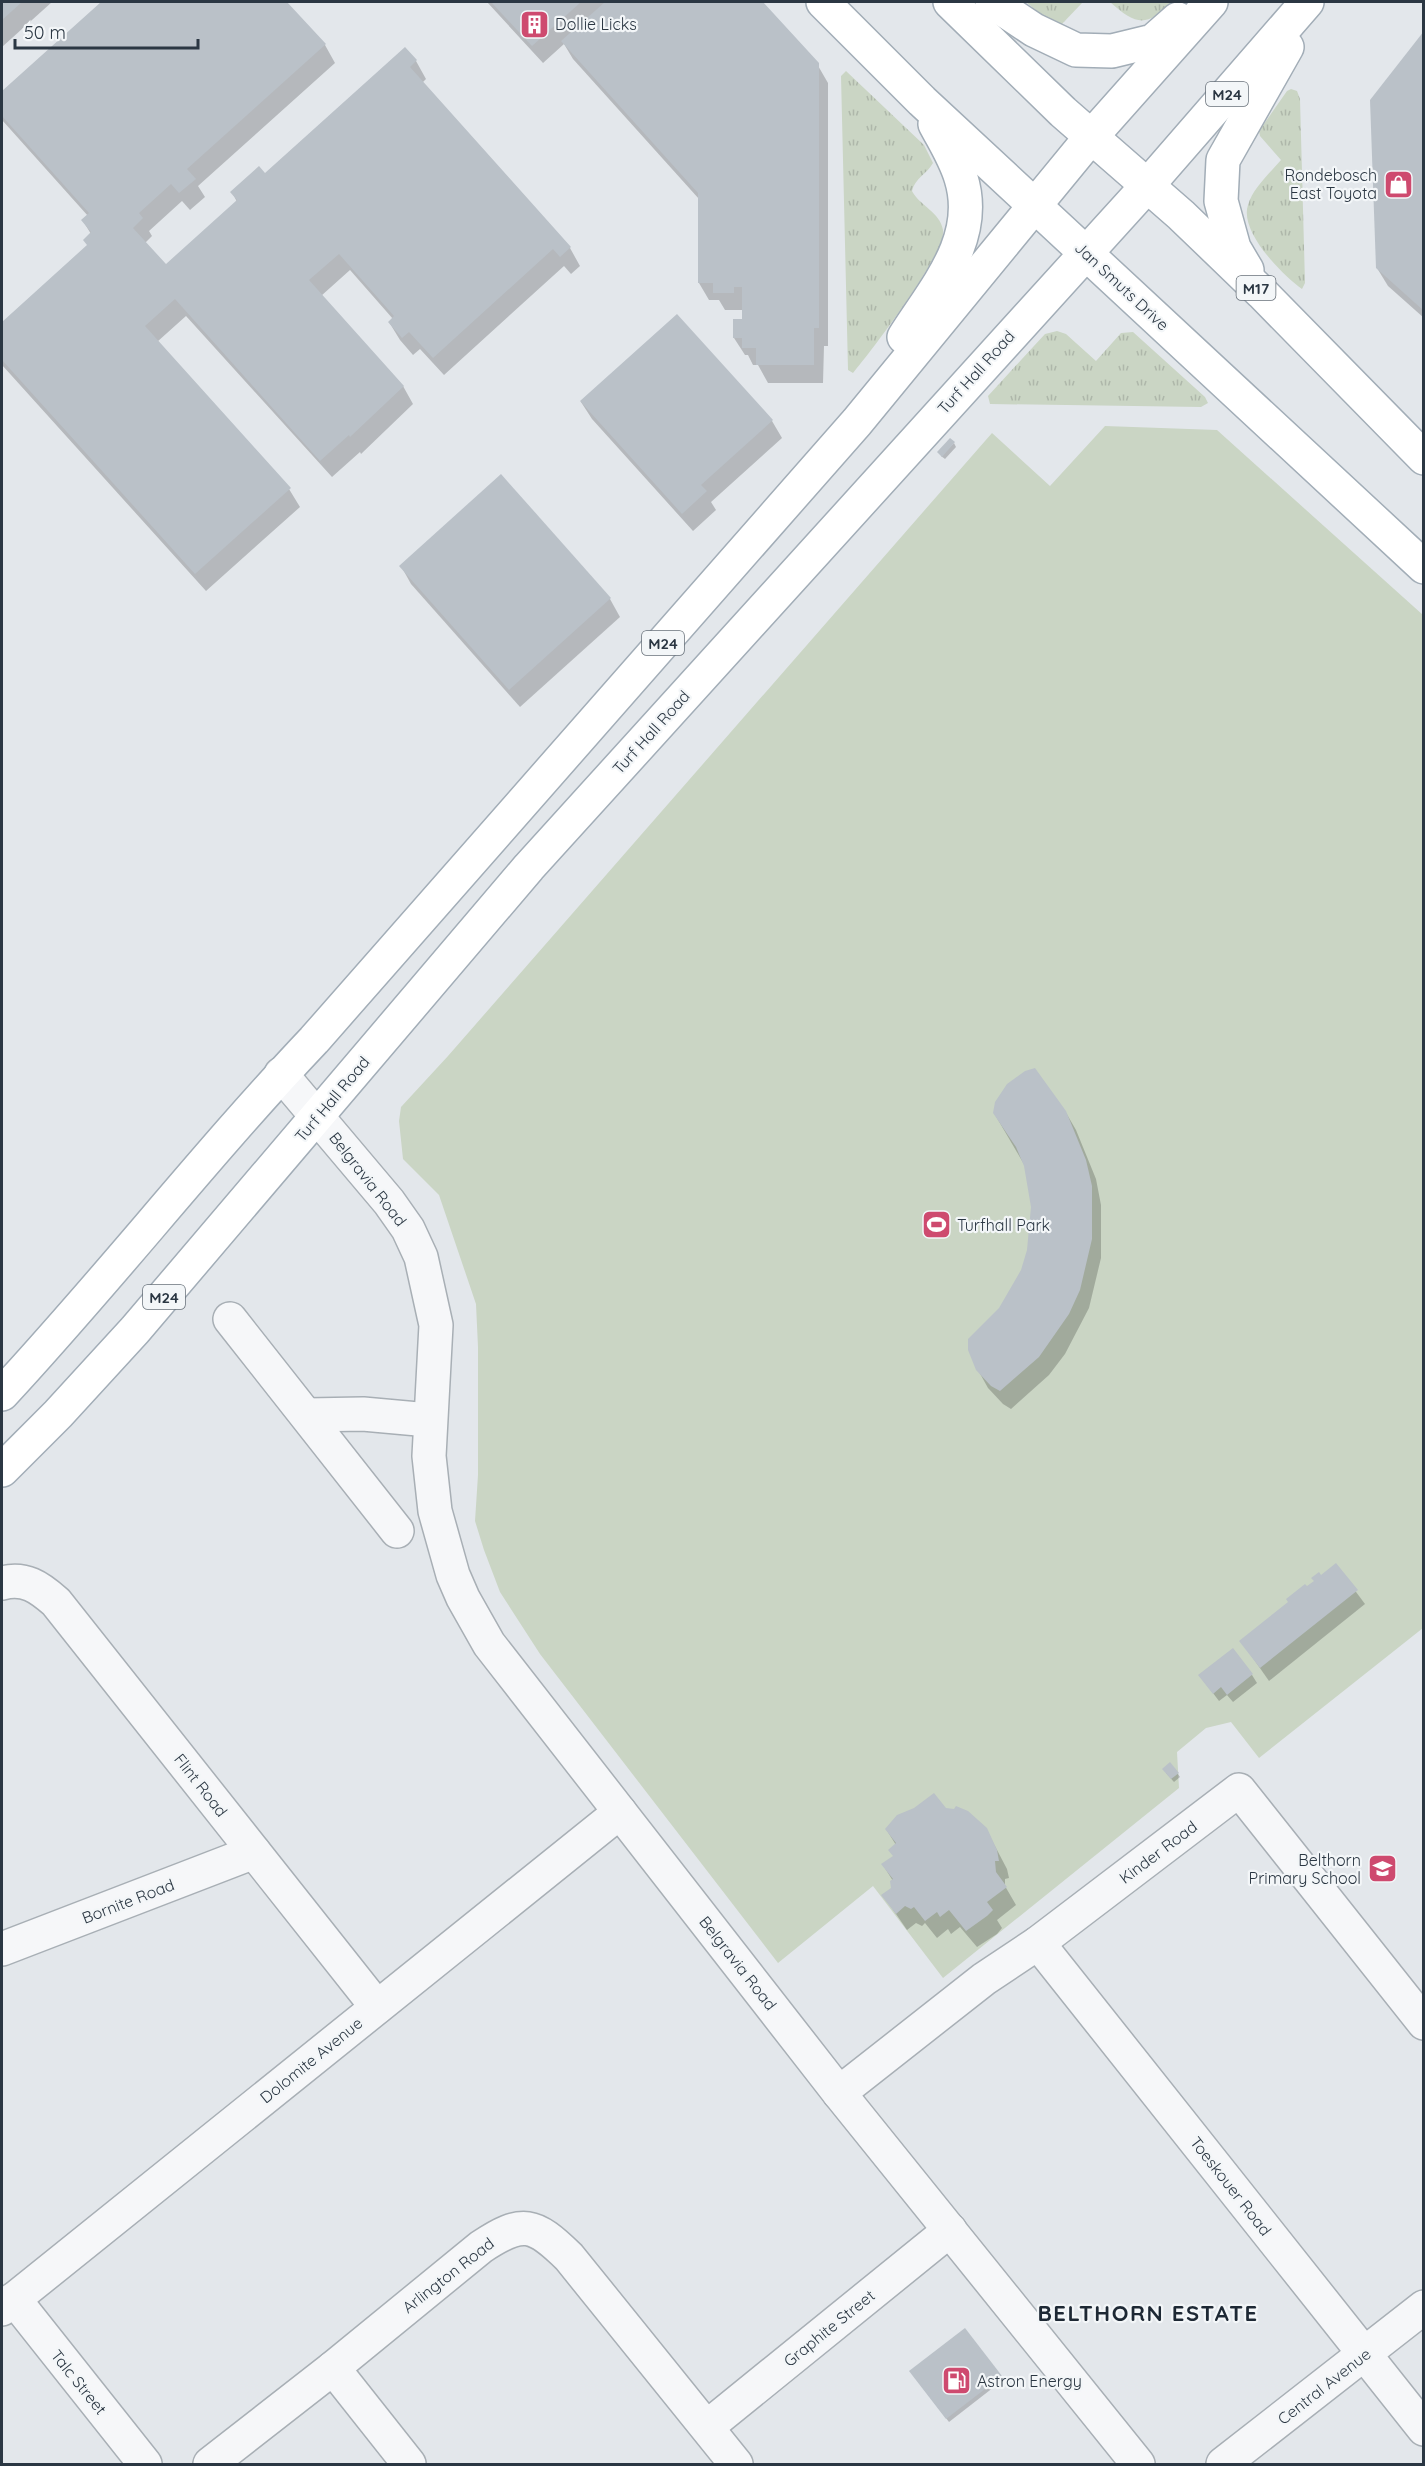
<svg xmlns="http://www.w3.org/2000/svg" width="1425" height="2466" viewBox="0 0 1425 2466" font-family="Quicksand,sans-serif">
	<defs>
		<pattern id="grass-tufts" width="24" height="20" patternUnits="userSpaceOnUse" patternTransform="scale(1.5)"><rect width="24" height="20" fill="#cad5c4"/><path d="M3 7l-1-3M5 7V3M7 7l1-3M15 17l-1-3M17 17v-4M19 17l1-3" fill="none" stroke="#aeb7aa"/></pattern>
	</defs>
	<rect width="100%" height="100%" fill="#e3e7eb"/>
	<g fill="url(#grass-tufts)">
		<path d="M 1026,2 L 1083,2 L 1061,25 L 1042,15 Z"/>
		<path d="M 1110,2 L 1173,2 C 1146,27 1137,26 1110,2 Z"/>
		<path d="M 846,71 L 924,145 L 933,163 C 927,174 915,178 912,191 C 920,206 940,212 943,230 C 947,252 870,353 853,373 L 848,370 L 841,76 Z"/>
		<path d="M 1291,89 L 1297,91 L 1300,99 L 1305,283 L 1302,289 C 1282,275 1239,231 1248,205 C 1253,188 1269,174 1281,160 L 1260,136 L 1259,131 L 1287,91 Z"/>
		<path d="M 1057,331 L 1066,334 L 1096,361 L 1121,333 L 1133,332 L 1205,397 L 1208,403 L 1201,407 L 990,404 L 988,396 L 1045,334 Z"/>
	</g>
	<path fill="#cad5c4" d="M 1105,426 L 1217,430 L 1423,615 L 1423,1628 L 1259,1758 L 1231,1722 L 1206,1728 L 1177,1752 L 1179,1788 L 943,1978 L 873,1886 L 778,1963 L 540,1654 L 500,1592 L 484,1550 L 475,1521 L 478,1475 L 478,1347 L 476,1304 L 439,1195 L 403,1159 L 399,1121 L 401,1107 L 448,1056 L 992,433 L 1050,486 Z"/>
	<g fill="#0003">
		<path d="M 2,2 L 52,2 L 2,47 Z"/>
		<path d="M 103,2 L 285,2 L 325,45 L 335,63 L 198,186 L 205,197 L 190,210 L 182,201 L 149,231 L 152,236 L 145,243 L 166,266 L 237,202 L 232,192 L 265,175 L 405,49 L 416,61 L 426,79 L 422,83 L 570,248 L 580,266 L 571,274 L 564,266 L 444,375 L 420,349 L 413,355 L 400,340 L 389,322 L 393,319 L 350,270 L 321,296 L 403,386 L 413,404 L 361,454 L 360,452 L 332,477 L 186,316 L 157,342 L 289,489 L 300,507 L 206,591 L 2,365 L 2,324 L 88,246 L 91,234 L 83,221 L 88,216 L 2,120 L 2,93 Z"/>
		<path d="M 487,2 L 761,2 L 817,64 L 828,83 L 828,346 L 824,346 L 823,383 L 768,383 L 758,365 L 753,365 L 748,355 L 745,355 L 734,338 L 743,321 L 743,310 L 725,310 L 719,300 L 709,300 L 699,283 L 699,199 L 573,59 L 564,44 L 543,63 Z"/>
		<path d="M 1424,33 L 1424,318 L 1388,286 L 1377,268 Z"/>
		<path d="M 581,402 L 772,421 L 782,438 L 711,502 L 716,510 L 693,531 L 592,419 Z"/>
		<path d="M 954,443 L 956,447 L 945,459 L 941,456 Z"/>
		<path d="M 501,477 L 610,599 L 620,617 L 520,707 L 411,584 L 401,566 Z"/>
		<path d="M 1065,1111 L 1076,1130 L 1096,1179 L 1101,1205 L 1101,1258 L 1089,1308 L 1065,1354 L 1049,1375 L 1011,1409 L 1003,1404 L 988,1388 L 978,1370 L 1000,1309 L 1022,1271 L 1029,1250 L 1033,1207 L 1025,1166 L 994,1113 Z"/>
		<path d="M 1336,1565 L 1365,1604 L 1269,1681 L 1241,1641 Z"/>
		<path d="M 1252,1675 L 1257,1683 L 1233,1702 L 1227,1695 L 1219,1701 L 1200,1676 Z"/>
		<path d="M 1166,1773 L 1178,1774 L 1180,1777 L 1174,1782 Z"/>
		<path d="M 945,1809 L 986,1829 L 1007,1869 L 1009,1878 L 1005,1879 L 1005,1886 L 1016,1905 L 997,1920 L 1002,1928 L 997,1934 L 977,1947 L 960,1927 L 951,1934 L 948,1929 L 937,1938 L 925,1923 L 922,1926 L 916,1923 L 907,1930 L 883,1895 L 893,1888 L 893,1881 L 883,1865 L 894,1857 L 896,1845 L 886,1829 Z"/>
		<path d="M 913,2375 L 1001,2376 L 1003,2380 L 949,2422 Z"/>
	</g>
	<g fill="#bac1c8">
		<path d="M 2,2 L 22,2 L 2,20 Z"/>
		<path d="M 101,2 L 287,2 L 326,44 L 187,169 L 196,179 L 179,193 L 171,184 L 139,213 L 143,218 L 133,228 L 166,264 L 237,200 L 230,192 L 259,166 L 265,173 L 405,47 L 417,60 L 410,67 L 571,247 L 560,257 L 553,249 L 433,358 L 409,332 L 402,338 L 388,322 L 394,316 L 339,254 L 309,280 L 404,386 L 350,437 L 349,435 L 320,461 L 175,299 L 145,326 L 291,488 L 195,574 L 2,360 L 2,322 L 87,245 L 83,240 L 91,232 L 81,220 L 89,213 L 2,116 L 2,91 Z"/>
		<path d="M 491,2 L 581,2 L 532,46 Z"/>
		<path d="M 605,2 L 763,2 L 819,63 L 819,328 L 814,328 L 814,365 L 756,365 L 756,348 L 742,348 L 742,338 L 733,338 L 733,319 L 742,319 L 742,287 L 734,287 L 734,293 L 713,293 L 713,283 L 698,283 L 698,193 L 561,41 Z"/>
		<path d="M 1424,31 L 1424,311 L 1376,268 L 1370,100 Z"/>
		<path d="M 677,314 L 773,420 L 701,485 L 707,491 L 682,514 L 580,401 Z"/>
		<path d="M 950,438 L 955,442 L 942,457 L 937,452 Z"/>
		<path d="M 501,474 L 611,598 L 509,690 L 399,566 Z"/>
		<path d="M 1035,1068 L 1066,1111 L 1086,1160 L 1092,1186 L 1092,1239 L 1080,1290 L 1069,1314 L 1039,1357 L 1000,1391 L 991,1386 L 976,1370 L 968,1350 L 968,1339 L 999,1308 L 1021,1270 L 1027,1250 L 1031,1207 L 1024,1166 L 1016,1147 L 993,1113 L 995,1102 L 1007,1084 L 1025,1071 Z"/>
		<path d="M 1336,1563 L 1358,1590 L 1260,1668 L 1239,1641 L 1288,1602 L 1286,1599 L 1305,1584 L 1307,1586 L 1314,1581 L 1311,1578 L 1319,1572 L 1321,1575 Z"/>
		<path d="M 1233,1648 L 1253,1674 L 1227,1695 L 1221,1687 L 1213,1694 L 1198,1675 Z"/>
		<path d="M 1170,1762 L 1179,1773 L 1171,1779 L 1162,1769 Z"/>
		<path d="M 934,1793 L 946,1808 L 954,1809 L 956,1806 L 968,1811 L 987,1828 L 997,1850 L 999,1861 L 995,1861 L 996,1872 L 1007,1887 L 987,1902 L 993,1910 L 987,1916 L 966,1931 L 949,1910 L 940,1917 L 937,1912 L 925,1921 L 914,1907 L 911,1909 L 905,1906 L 896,1914 L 881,1895 L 891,1888 L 890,1881 L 893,1879 L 881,1864 L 893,1856 L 888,1850 L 896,1843 L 885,1829 L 897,1815 L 914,1808 Z"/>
		<path d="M 965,2328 L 1002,2376 L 946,2419 L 909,2371 Z"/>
	</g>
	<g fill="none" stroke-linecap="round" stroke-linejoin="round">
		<defs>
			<g id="minor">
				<path d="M 281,1074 L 389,1202 L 408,1229 L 421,1257 L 436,1325 L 429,1456 L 435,1511 L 453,1575 L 463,1598 L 489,1644 L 839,2093 L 1138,2464"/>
				<path d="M 230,1319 L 397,1531"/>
				<path d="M 307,1415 L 363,1414 L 429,1420"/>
				<path d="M 2,1583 C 25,1577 39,1587 56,1602 L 377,2007"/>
				<path d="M 1038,1943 L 1424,2429"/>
				<path d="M 2,1949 L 254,1852"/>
				<path d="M 839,2093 L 984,1979 L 1038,1943 L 1239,1790 L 1424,2023"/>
				<path d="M 14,2299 L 145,2464"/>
				<path d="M 2,2309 L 620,1812"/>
				<path d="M 333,2368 L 409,2464"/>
				<path d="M 707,2427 L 950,2230"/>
				<path d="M 210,2464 L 333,2368 L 481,2247 C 523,2219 534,2223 569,2257 L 736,2464"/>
				<path d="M 1223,2464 L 1424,2307"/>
			</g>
			<g id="major">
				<path d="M 823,2 L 922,101 L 1424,567"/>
				<path d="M 950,2 L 1063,112 L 1181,215 L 1262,293 L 1424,458"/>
				<path d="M 992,2 L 1034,30 L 1076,50 L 1112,51 L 1153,41 L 1178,19"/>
				<path d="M 1247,270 L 1234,248 L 1221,201 L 1223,160 L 1287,47"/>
				<path d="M 904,337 C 935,288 980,239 961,178 C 955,158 944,141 935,124"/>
				<path d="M 2,1394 C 109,1279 206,1154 314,1040 L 857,422 L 1091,137 L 1211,2"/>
				<path d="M 2,1470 L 58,1414 L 135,1330 L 529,867 L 1147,186 L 1307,2"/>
			</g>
		</defs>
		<use href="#minor" stroke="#a8afb5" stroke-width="36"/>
		<use href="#major" stroke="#a2adb7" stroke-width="36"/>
		<use href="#minor" stroke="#f6f7f9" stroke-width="33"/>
		<use href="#major" stroke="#fff" stroke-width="33"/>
	</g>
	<defs>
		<symbol id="building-square" viewBox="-11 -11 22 22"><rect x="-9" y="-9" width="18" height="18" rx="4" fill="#ce4a6f" stroke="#f3f6f8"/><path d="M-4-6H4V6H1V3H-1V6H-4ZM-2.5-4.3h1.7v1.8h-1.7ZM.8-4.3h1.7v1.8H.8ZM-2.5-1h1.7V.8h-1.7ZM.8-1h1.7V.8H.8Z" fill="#fff"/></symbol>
		<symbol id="shop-square" viewBox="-11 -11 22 22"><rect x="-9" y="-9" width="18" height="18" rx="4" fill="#ce4a6f" stroke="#f3f6f8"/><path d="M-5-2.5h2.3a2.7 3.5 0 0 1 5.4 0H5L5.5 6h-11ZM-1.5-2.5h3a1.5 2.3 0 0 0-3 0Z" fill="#fff"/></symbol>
		<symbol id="stadium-square" viewBox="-11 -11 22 22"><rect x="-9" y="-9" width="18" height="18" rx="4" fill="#ce4a6f" stroke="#f3f6f8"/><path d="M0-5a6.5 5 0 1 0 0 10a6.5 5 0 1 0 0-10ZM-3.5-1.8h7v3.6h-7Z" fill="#fff"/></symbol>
		<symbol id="school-square" viewBox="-11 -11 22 22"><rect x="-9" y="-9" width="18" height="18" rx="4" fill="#ce4a6f" stroke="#f3f6f8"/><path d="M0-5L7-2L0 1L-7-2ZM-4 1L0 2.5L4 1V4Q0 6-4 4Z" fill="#fff"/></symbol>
		<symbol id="fuel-square" viewBox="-11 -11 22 22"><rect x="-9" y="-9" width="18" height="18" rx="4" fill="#ce4a6f" stroke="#f3f6f8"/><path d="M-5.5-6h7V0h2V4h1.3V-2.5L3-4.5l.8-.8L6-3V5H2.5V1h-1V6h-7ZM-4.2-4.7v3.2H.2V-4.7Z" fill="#fff"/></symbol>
	</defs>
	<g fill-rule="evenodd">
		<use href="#building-square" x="518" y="8" width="33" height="33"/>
		<use href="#shop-square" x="1382" y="168" width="33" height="33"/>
		<use href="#stadium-square" x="920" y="1208" width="33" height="33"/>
		<use href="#school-square" x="1366" y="1852" width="33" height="33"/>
		<use href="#fuel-square" x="940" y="2364" width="33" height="33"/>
	</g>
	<g text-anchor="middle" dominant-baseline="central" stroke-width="4.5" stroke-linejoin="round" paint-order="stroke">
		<g fill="#f3f6f8" stroke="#677079" stroke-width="1.5">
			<rect x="1206" y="82" width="42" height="24" rx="4.5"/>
			<rect x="1236.5" y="276" width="39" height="24" rx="4.5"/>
			<rect x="642" y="631" width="42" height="24" rx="4.5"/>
			<rect x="143" y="1285" width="42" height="24" rx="4.5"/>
		</g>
		<g font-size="15" font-weight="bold" fill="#2b3743">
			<text x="1227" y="94">M24</text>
			<text x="1256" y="288">M17</text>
			<text x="663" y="643">M24</text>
			<text x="164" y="1297">M24</text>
		</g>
		<g font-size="16" fill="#2b3743" stroke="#f3f6f8" text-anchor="start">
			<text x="555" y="24">Dollie Licks</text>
			<text x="1377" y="175" text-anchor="end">Rondebosch<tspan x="1377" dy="18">East Toyota</tspan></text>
			<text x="957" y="1225">Turfhall Park</text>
			<text x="1361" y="1860" text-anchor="end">Belthorn<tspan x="1361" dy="18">Primary School</tspan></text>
			<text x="977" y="2381">Astron Energy</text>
		</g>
		<g font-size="16" fill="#2b3743" stroke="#f3f6f8">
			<text transform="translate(1122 286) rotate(43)">Jan Smuts Drive</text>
			<text transform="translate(976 372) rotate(-48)">Turf Hall Road</text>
			<text transform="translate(651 732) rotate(-48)">Turf Hall Road</text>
			<text transform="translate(332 1099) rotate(-50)">Turf Hall Road</text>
			<text transform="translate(368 1179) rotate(52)">Belgravia Road</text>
			<text transform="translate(201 1785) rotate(52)">Flint Road</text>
			<text transform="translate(1158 1852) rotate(-37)">Kinder Road</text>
			<text transform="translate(128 1901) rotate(-21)">Bornite Road</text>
			<text transform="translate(738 1963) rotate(52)">Belgravia Road</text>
			<text transform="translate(311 2060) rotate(-39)">Dolomite Avenue</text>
			<text transform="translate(1231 2186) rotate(52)">Toeskouer Road</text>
			<text transform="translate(448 2275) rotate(-38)">Arlington Road</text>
			<text transform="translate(829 2328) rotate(-39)">Graphite Street</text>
			<text transform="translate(79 2382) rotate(51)">Talc Street</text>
			<text transform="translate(1324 2386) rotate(-38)">Central Avenue</text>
		</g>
		<g font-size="22" font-weight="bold" letter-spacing="1.5" fill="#1d2834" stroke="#f3f6f8">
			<text x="1148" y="2313">BELTHORN ESTATE</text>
		</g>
	</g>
	<rect width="1425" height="2466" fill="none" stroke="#2b3743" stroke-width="6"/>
	<path d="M15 39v9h183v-9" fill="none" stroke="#2b3743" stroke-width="3"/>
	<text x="24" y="39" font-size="18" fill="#2b3743" stroke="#f3f6f8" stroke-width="4.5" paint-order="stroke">50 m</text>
</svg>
